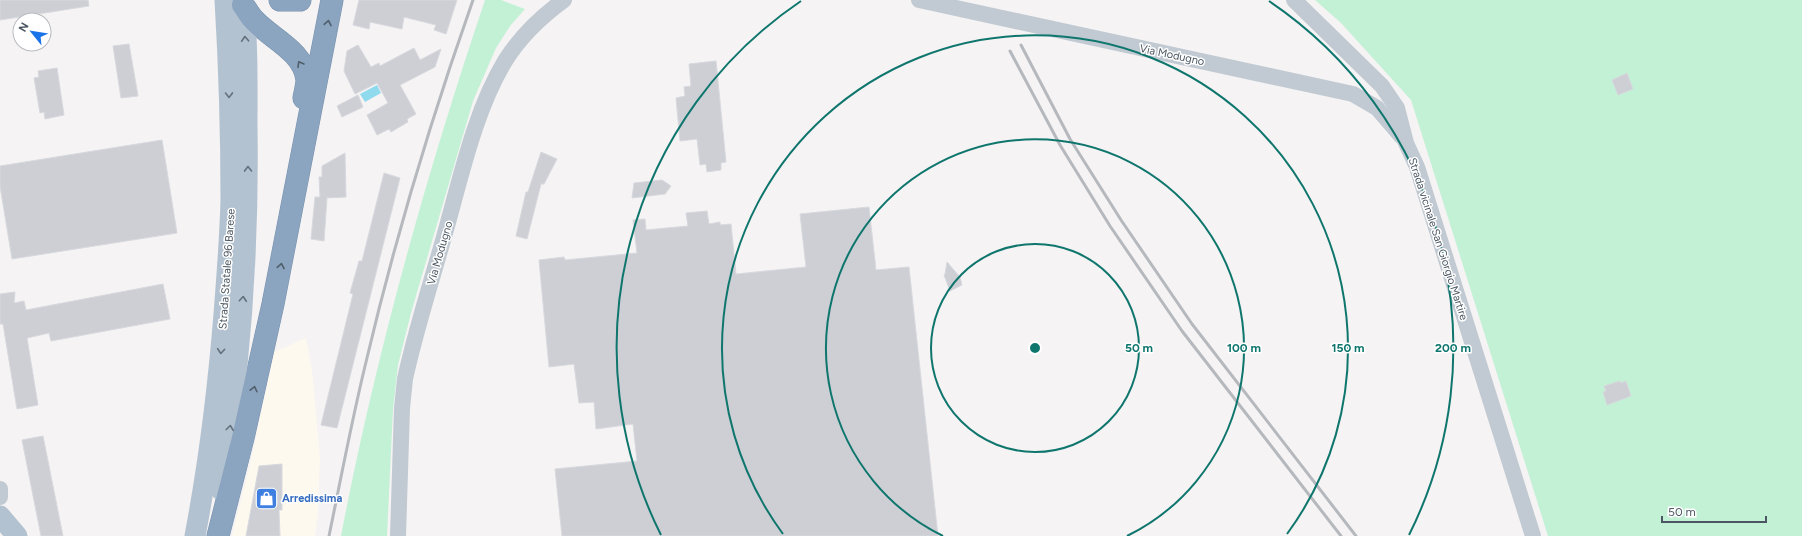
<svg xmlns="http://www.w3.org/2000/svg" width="1802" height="536" viewBox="0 0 1802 536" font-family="Figtree,sans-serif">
	<rect width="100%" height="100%" fill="#f5f3f3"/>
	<path fill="#fdf9ef" d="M 306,338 L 312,370 L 320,457 L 318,511 L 315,536 L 232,536 L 250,465 L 274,352 Z"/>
	<g fill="#c3f1d5">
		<path d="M 485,0 L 501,0 L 525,9 L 510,26 L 496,48 L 473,101 L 411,313 L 398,365 L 393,409 L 387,536 L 341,536 C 376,354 426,175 485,0 Z"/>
		<path d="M 1315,0 L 1802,0 L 1802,536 L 1548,536 L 1411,100 L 1341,23 Z"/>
	</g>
	<path fill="#90daee" d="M 377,85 L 381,93 L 365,102 L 360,94 Z"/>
	<g fill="#cdcfd5" stroke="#d7d9de">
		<path d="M 0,0 L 88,0 L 89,6 L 0,20 Z"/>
		<path d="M 359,0 L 457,0 L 446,34 L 434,30 L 436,25 L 404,17 L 402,29 L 370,22 L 369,29 L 353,25 Z"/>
		<path d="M 129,44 L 138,96 L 121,98 L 113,46 Z"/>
		<path d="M 358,45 L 371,67 L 379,63 L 380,66 L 414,48 L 420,60 L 441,49 L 435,67 L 400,85 L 416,114 L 407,119 L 408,122 L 391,132 L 389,129 L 377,135 L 367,115 L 388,103 L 377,83 L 355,94 L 344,71 L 347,51 Z"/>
		<path d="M 716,61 L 726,162 L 721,163 L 721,170 L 707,172 L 706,164 L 700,165 L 697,139 L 680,141 L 676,98 L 685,96 L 684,87 L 691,86 L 689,64 Z"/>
		<path d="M 57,68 L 64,115 L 45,119 L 44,112 L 40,113 L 34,78 L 39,77 L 38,71 Z"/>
		<path d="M 1627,73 L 1633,89 L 1618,95 L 1612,80 Z"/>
		<path d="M 358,95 L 363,107 L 342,117 L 337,106 Z"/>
		<path d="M 162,140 L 177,233 L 12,259 L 0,186 L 0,166 Z"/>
		<path d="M 541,152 L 557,159 L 544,184 L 541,184 L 527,239 L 516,236 L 526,192 L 528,192 Z"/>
		<path d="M 345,153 L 346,197 L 326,198 L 327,198 L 324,241 L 311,239 L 315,197 L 320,197 L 319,177 L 322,177 L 322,166 Z"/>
		<path d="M 384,173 L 400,178 L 337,428 L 321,425 L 353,294 L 350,293 L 359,261 L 362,261 Z"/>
		<path d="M 662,180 L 671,186 L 665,194 L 632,198 L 634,183 Z"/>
		<path d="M 869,207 L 876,270 L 909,267 L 938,536 L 562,536 L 555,469 L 637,461 L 633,424 L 596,429 L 594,402 L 579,403 L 574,364 L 549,367 L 539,260 L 564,257 L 565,260 L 637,253 L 633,220 L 645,219 L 646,230 L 688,226 L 686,213 L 707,211 L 709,224 L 720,222 L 720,225 L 731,224 L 736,274 L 806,267 L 800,214 Z"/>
		<path d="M 947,262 L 960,277 L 962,285 L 950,291 L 944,275 L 945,274 Z"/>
		<path d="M 163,284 L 170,319 L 51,341 L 49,333 L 27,338 L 38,405 L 17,409 L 3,324 L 0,324 L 0,294 L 15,292 L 14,303 L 24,301 L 26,310 Z"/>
		<path d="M 1620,381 L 1621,383 L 1626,381 L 1631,396 L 1607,405 L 1603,392 L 1606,391 L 1604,386 Z"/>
		<path d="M 43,436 L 63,536 L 41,536 L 22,440 Z"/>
		<path d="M 282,464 L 282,510 L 279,510 L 280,536 L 246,536 L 259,466 Z"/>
	</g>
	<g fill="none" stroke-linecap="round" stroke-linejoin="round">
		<defs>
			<g id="highway">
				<path d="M 280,0 L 300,0"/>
				<path d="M 243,5 C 247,10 250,16 254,20 C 270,38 304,51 307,80 C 307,85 305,92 304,98"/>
				<path d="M 218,536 L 243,438 L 273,304 L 332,0"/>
			</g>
		</defs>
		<use href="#highway" stroke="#7690ad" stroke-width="23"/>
		<g stroke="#c1cad2" stroke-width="16">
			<path d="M 919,0 L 1353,94 L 1377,108 L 1402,137"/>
			<path d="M 1294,0 L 1382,86 L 1397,108 L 1406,143 L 1417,167 L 1533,536"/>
			<path d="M 0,489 L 0,497"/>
			<path d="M 398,536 L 402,408 L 405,379 C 416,328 433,277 447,226 C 462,172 476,109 505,61 C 520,37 542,16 564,0"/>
		</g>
		<g stroke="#b3c2d1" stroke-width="21">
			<path d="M 221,490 C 240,370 249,249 247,127 C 247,85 248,42 243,0"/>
			<path d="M 0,516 L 17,536"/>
			<path d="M 195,536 C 209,462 218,389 224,314 C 227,276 230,238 231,200 C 231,133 229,66 225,0"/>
		</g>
		<use href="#highway" stroke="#8ba5c1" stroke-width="22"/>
		<g stroke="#b5b8bd" stroke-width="3">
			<path d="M 1021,45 L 1070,139 L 1121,220 L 1192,324 L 1356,536"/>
			<path d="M 1010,51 L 1060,145 L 1110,226 L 1182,331 L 1341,536"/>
			<path d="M 329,536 C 341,478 352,419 366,362 C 395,239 431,119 473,0"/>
		</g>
	</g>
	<defs><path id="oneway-chevron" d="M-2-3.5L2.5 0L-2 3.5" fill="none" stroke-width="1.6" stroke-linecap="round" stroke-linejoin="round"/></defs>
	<g stroke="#505e6b">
		<use href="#oneway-chevron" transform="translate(328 23) rotate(-79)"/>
		<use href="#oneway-chevron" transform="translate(300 64) rotate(-120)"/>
		<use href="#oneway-chevron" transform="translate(281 266) rotate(-79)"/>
		<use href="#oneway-chevron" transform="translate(254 389) rotate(-77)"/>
	</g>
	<g stroke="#64717d">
		<use href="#oneway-chevron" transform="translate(245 39) rotate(-93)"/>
		<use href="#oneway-chevron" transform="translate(229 95) rotate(89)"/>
		<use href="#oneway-chevron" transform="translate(248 169) rotate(-91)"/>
		<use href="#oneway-chevron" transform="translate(243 299) rotate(-85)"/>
		<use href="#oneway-chevron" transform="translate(221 351) rotate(95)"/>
		<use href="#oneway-chevron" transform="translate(230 428) rotate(-83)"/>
	</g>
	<g fill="none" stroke="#0f766e" stroke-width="2">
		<circle cx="1035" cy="348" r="104"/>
		<path d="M943 536A209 209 0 1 1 1127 536"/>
		<path d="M783 534A313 313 0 1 1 1287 534"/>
		<path d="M661 535A418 418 0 0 1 801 1M1269 1A418 418 0 0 1 1409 535"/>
	</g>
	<defs>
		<symbol id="shop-square" viewBox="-11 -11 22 22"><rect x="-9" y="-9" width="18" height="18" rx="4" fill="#3f7fe0" stroke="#fff"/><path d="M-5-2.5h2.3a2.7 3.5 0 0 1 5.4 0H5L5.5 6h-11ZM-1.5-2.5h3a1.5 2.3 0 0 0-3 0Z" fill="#fff"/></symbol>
	</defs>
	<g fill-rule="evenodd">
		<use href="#shop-square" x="254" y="486" width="25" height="25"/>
	</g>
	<g text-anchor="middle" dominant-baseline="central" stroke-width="3" stroke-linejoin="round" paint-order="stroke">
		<g font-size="11" fill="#4a5661" stroke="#fff">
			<text transform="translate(1172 55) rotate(12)">Via Modugno</text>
			<text transform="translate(1438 239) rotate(72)">Strada vicinale San Giorgio Martire</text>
			<text transform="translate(440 253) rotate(-74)">Via Modugno</text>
			<text transform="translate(227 269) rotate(-86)">Strada Statale 96 Barese</text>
		</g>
		<g font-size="11" font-weight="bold" fill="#366cbe" stroke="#fff" text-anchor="start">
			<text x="282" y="498">Arredissima</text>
		</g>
	</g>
	<circle cx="1035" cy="348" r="6" fill="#0f766e" stroke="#fff" stroke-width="2"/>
	<g font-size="12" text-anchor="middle" font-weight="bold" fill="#0f766e" stroke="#fff" stroke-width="3" stroke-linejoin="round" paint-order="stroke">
		<text x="1139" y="352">50 m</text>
		<text x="1244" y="352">100 m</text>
		<text x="1348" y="352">150 m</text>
		<text x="1453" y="352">200 m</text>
	</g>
	<g transform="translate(32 32) rotate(300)"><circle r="19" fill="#ffffff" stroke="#b7bbc0"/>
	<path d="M0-3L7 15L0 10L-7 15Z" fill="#1a73e8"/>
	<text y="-6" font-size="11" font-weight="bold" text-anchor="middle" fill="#4a5661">N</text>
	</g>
	<path d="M1662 516v6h104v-6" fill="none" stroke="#4a5661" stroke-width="2"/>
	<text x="1668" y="516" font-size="12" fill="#4a5661" stroke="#ffffff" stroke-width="3" paint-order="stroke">50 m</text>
</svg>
